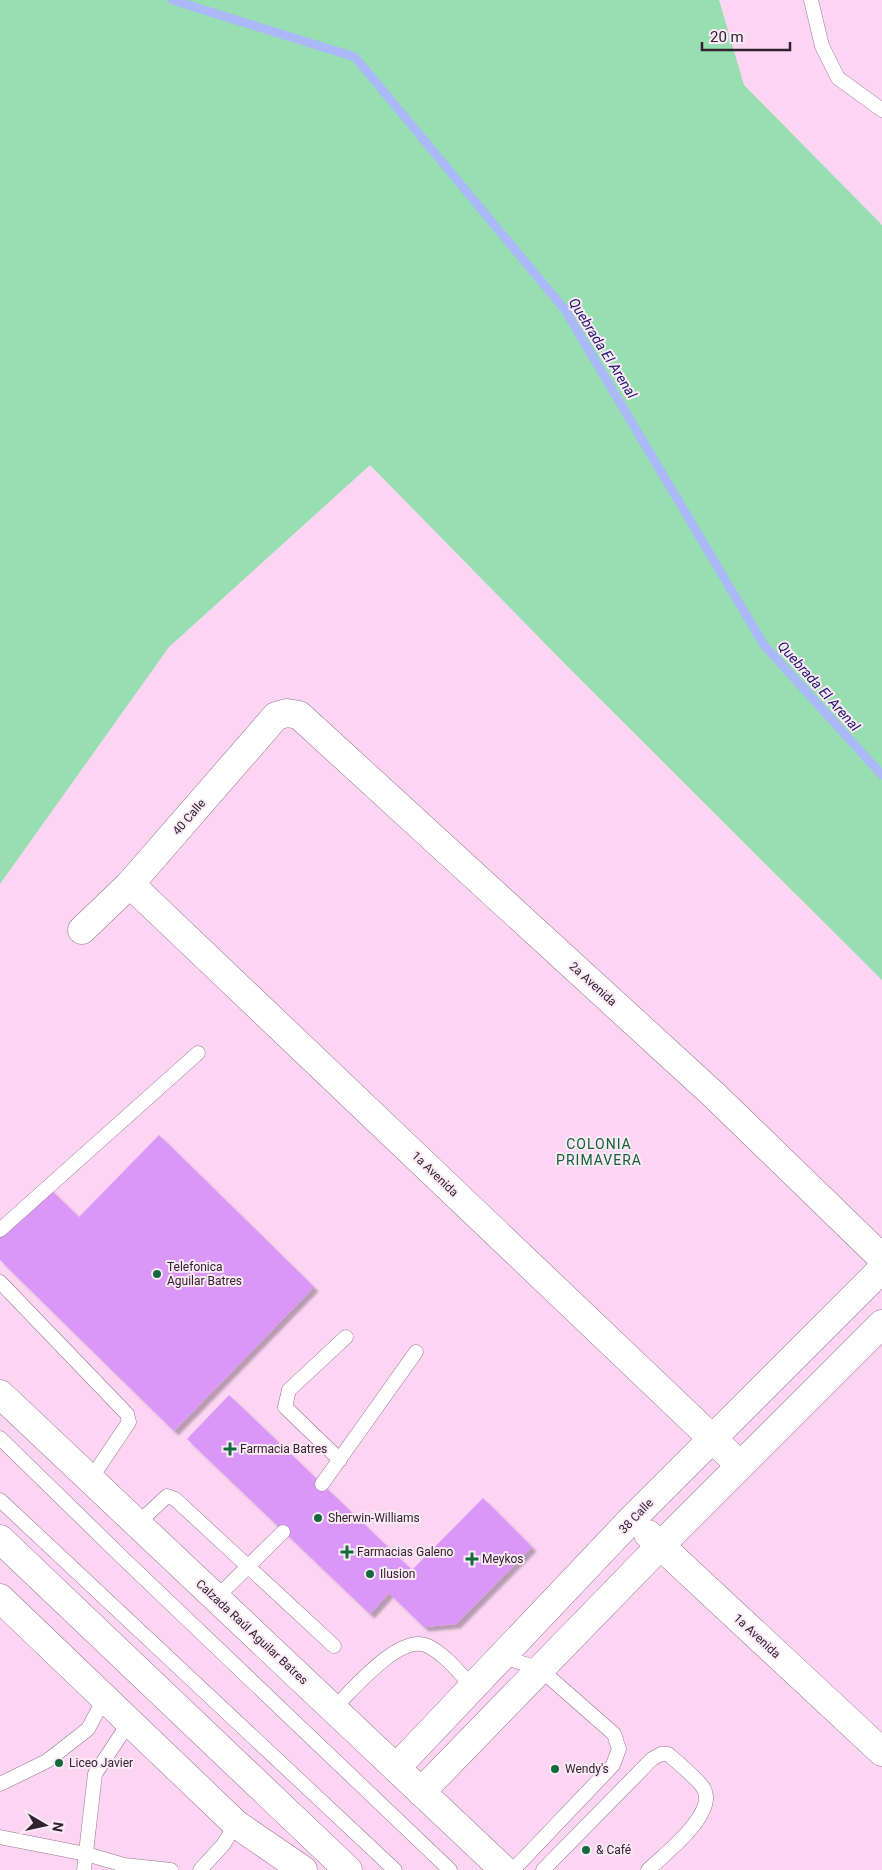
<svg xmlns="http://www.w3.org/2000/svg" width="882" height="1870" viewBox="0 0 882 1870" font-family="Roboto,sans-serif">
	<defs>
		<filter id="shadow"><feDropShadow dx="4.5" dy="4.5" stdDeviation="1" flood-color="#0004"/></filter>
	</defs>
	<rect width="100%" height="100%" fill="#fcd5f3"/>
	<path fill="#97dfb0" d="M 0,0 L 719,0 L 744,85 L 882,225 L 882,980 L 571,670 L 370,465 L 169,647 L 0,884 Z"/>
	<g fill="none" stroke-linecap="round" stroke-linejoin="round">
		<path stroke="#abb9f8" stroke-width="9" d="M 172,0 L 355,57 L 565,310 L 764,645 L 882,775"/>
	</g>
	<g fill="#da97f8" filter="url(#shadow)">
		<path d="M 159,1135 L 314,1287 L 174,1431 L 0,1260 L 0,1236 L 48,1187 L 79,1217 Z"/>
		<path d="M 229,1395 L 412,1570 L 483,1498 L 532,1547 L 456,1624 L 424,1627 L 389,1593 L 370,1614 L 187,1439 Z"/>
	</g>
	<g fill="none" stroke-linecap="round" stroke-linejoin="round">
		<defs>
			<g id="service">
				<path d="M 811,0 L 822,46 L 838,78 L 882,110"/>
				<path d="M 0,1230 L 198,1053"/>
				<path d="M 0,1282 L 127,1414 L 129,1422 L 90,1480"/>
				<path d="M 0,1438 L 126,1561 L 450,1870"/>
				<path d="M 340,1460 L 285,1407 L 289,1390 L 346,1337"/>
				<path d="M 322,1484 L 416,1352"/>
				<path d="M 0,1500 L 395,1870"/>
				<path d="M 137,1524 L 167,1496 L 175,1499 L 334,1646"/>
				<path d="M 216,1598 L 283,1532"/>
				<path d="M 501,1656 L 540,1669 L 614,1734 L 619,1749 L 613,1765 L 513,1870"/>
				<path d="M 333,1709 C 352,1691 400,1632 428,1646 C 446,1655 459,1673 473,1687"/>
				<path d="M 0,1784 L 47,1761 L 88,1729 L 105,1697"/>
				<path d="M 0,1837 L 86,1854 L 124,1865 L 171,1870"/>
				<path d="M 84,1870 L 95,1774 L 130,1721"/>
				<path d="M 200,1870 L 223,1845 L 236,1824"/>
				<path d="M 543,1870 L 652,1759 L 661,1754 L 668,1754 C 676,1761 700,1781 704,1789 C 717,1814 665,1854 648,1870"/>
			</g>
			<g id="minor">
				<path d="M 130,884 L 740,1465"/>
				<path d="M 82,930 L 130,884 L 276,716 L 287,713 L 299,715 L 714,1095 L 882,1258"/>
				<path d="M 648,1534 L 882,1752"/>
				<path d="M 396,1768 L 632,1519 L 882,1269"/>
				<path d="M 421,1792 L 660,1546 L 882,1324"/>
			</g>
			<path id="tertiary" d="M 0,1598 L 236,1824 L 303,1870"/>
			<g id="trunk">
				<path d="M 0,1394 L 504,1870"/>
				<path d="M 0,1539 L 348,1870"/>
			</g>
		</defs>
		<use href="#service" stroke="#987490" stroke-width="15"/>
		<use href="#minor" stroke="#987490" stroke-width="29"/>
		<use href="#tertiary" stroke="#987490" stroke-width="29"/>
		<use href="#trunk" stroke="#987490" stroke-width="29"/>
		<use href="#service" stroke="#fff" stroke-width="14"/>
		<use href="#minor" stroke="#fff" stroke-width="28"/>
		<use href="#tertiary" stroke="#fff" stroke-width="28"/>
		<use href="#trunk" stroke="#fff" stroke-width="28"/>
	</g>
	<g fill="#136b3d" stroke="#fbeaf6" stroke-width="2">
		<circle cx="157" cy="1274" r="5"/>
		<path d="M227.5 1441.5h5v5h5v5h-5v5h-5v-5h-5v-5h5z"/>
		<circle cx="318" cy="1518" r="5"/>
		<path d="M344.5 1544.5h5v5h5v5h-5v5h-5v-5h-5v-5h5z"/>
		<path d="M469.5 1551.5h5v5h5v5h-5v5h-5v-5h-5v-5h5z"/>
		<circle cx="370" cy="1574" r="5"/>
		<circle cx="59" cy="1763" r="5"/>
		<circle cx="555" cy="1769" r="5"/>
		<circle cx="586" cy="1850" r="5"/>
	</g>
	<g text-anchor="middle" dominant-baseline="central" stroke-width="4" stroke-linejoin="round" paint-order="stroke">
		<g font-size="12" fill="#31232e" stroke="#fbeaf6">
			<text transform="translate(189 817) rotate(-49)">40 Calle</text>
			<text transform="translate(593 984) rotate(42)">2a Avenida</text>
			<text transform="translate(435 1174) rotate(44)">1a Avenida</text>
			<text transform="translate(636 1516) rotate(-46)">38 Calle</text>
			<text transform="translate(252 1632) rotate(43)">Calzada Raúl Aguilar Batres</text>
			<text transform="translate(757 1636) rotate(43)">1a Avenida</text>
		</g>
		<g font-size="12" fill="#31232e" stroke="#fbeaf6" text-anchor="start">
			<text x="167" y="1267">Telefonica<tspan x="167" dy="14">Aguilar Batres</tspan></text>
			<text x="240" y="1449">Farmacia Batres</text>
			<text x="328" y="1518">Sherwin-Williams</text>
			<text x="357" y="1552">Farmacias Galeno</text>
			<text x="482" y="1559">Meykos</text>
			<text x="380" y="1574">Ilusion</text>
			<text x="69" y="1763">Liceo Javier</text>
			<text x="565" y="1769">Wendy's</text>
			<text x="596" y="1850">&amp; Café</text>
		</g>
		<g font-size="14" font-style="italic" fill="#1b156e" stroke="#fbeaf6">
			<text transform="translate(603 348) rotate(58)">Quebrada El Arenal</text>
			<text transform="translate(819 686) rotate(48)">Quebrada El Arenal</text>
		</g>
		<g font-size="14" letter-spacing="1" fill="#146239" stroke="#fbeaf6">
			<text x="599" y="1144">COLONIA<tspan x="599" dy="16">PRIMAVERA</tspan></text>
		</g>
	</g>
	<g transform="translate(45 1825) rotate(99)" stroke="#fbeaf6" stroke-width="4" paint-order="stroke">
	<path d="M0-4L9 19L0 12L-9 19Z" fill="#31232e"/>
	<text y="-8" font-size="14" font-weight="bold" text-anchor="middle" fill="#31232e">N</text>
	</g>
	<path d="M702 42v8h88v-8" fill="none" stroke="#31232e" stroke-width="2.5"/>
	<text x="710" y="42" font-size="15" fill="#31232e" stroke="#fbeaf6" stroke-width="4" paint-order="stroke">20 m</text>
</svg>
